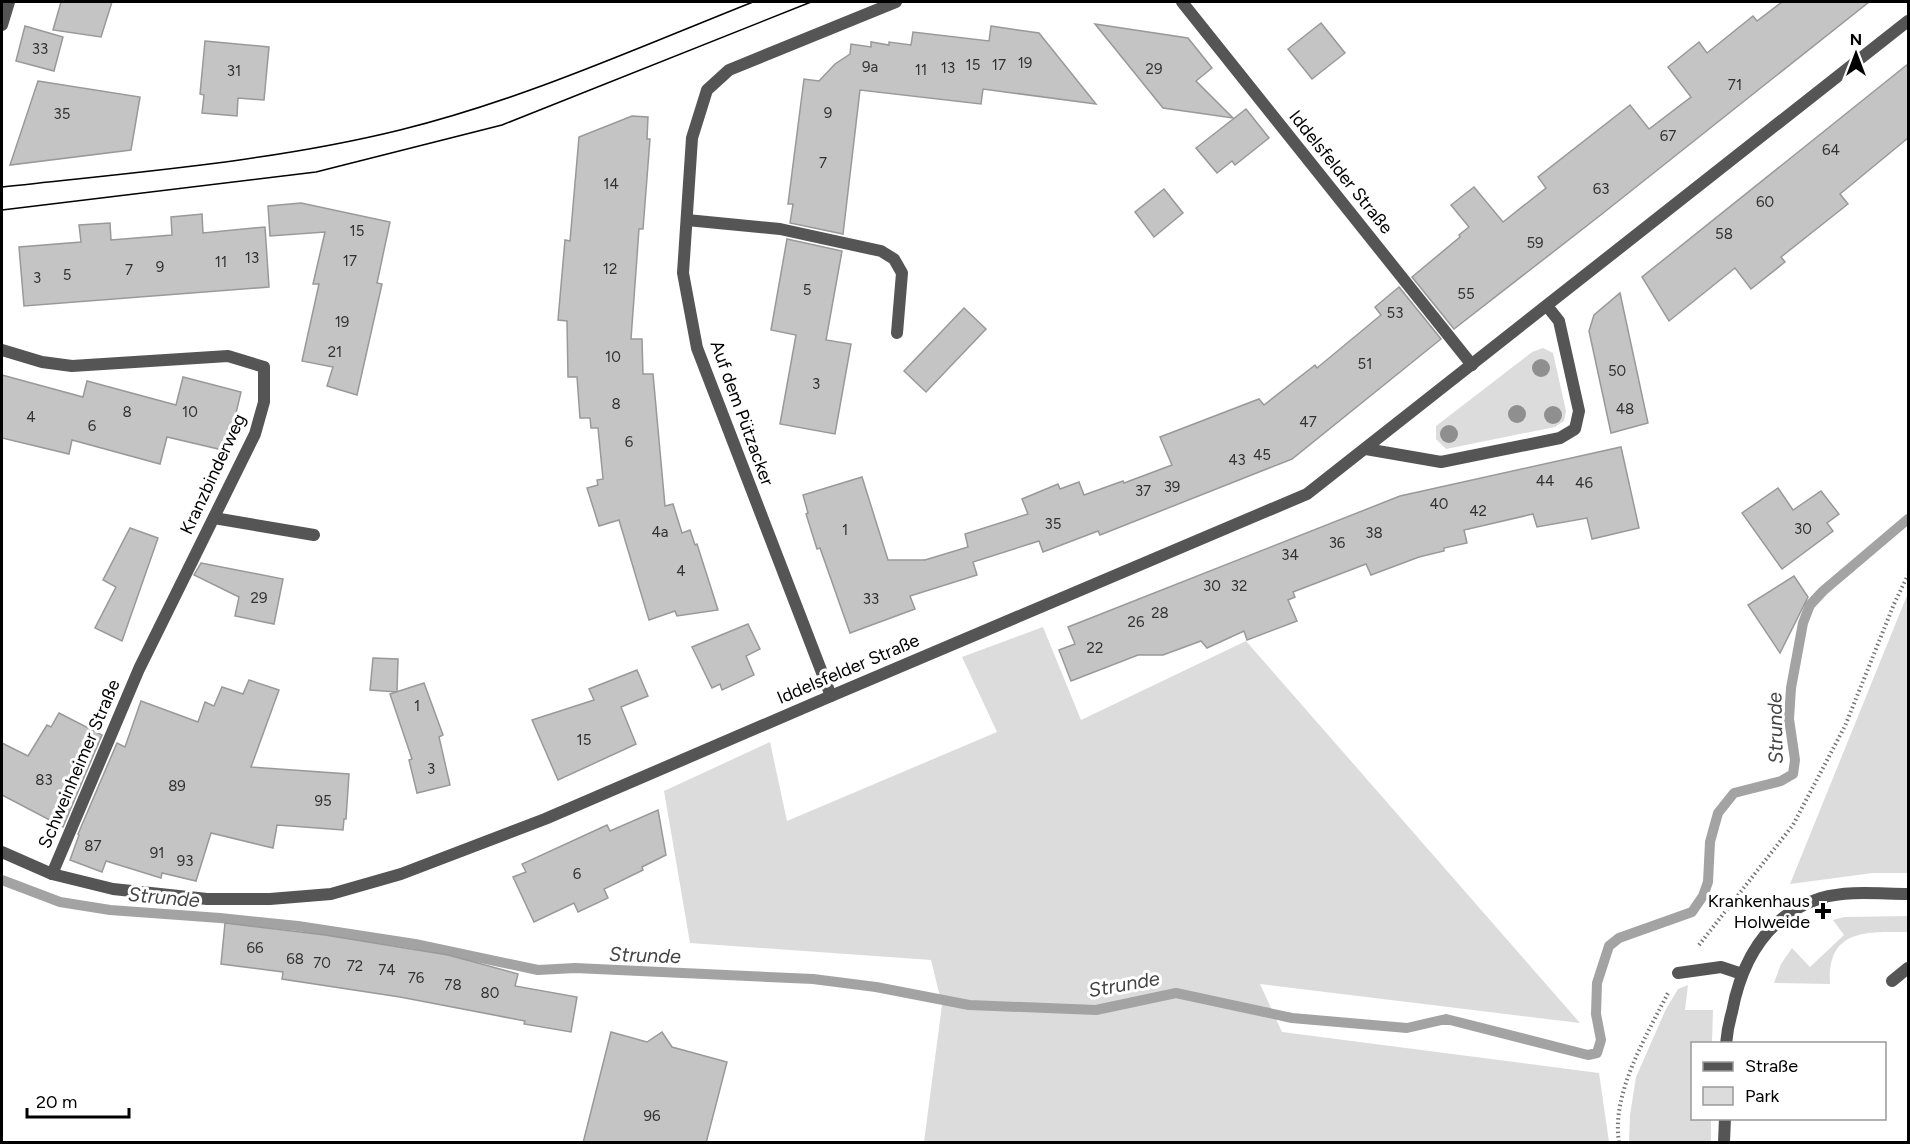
<svg xmlns="http://www.w3.org/2000/svg" width="1910" height="1144" viewBox="0 0 1910 1144" font-family="Figtree,sans-serif">
	<rect width="100%" height="100%" fill="#fff"/>
	<g fill="#dcdcdc">
		<path d="M 1543,348 L 1553,353 L 1566,411 L 1564,421 L 1555,427 L 1446,449 L 1436,439 L 1436,426 L 1532,352 Z"/>
		<path d="M 1908,593 L 1908,873 L 1873,873 L 1790,884 Z"/>
		<path d="M 1043,627 L 1081,720 L 1246,641 L 1580,1023 L 1260,984 L 1282,1032 L 1599,1073 L 1609,1142 L 924,1142 L 942,1005 L 931,960 L 690,943 L 664,791 L 770,742 L 787,821 L 997,732 L 962,657 Z"/>
		<path d="M 1908,916 L 1908,932 C 1867,932 1827,928 1830,984 L 1774,983 L 1781,964 L 1792,948 L 1810,967 L 1844,935 L 1833,920 L 1844,917 Z"/>
		<path d="M 1688,985 L 1685,1010 L 1713,1010 L 1712,1043 L 1692,1044 L 1692,1118 L 1711,1119 L 1711,1142 L 1629,1142 L 1630,1115 L 1636,1077 L 1666,1009 L 1678,989 Z"/>
	</g>
	<g fill="none" stroke-linecap="round" stroke-linejoin="round">
		<path stroke="#a3a3a3" stroke-width="10" d="M 2,880 L 60,902 L 110,910 L 220,918 L 298,926 L 415,944 L 538,970 L 575,968 L 813,979 L 876,987 L 969,1005 L 1096,1010 L 1176,993 L 1292,1018 L 1407,1028 L 1446,1019 L 1588,1055 L 1597,1053 L 1601,1040 L 1596,1014 L 1597,983 L 1609,946 L 1619,938 L 1692,912 L 1703,896 L 1708,882 L 1710,842 L 1718,813 L 1734,793 L 1781,781 L 1793,774 L 1795,760 L 1789,719 L 1791,688 L 1803,623 L 1810,605 L 1823,591 L 1908,519"/>
	</g>
	<g fill="#c4c4c4" stroke="#999" stroke-width="1.5">
		<path d="M 61,2 L 112,2 L 101,37 L 53,30 Z"/>
		<path d="M 1782,2 L 1869,2 L 1602,214 L 1454,329 L 1412,277 L 1460,237 L 1459,235 L 1469,227 L 1451,205 L 1474,187 L 1503,222 L 1546,188 L 1538,177 L 1630,105 L 1649,129 L 1691,97 L 1668,67 L 1699,42 L 1707,53 L 1753,16 L 1757,21 Z"/>
		<path d="M 1321,23 L 1345,53 L 1312,79 L 1288,49 Z"/>
		<path d="M 1095,24 L 1188,38 L 1212,68 L 1196,81 L 1233,118 L 1163,108 Z"/>
		<path d="M 25,26 L 63,37 L 54,71 L 16,61 Z"/>
		<path d="M 991,26 L 1039,33 L 1096,104 L 983,89 L 981,104 L 860,90 L 843,234 L 790,223 L 793,204 L 788,204 L 804,79 L 819,81 L 835,64 L 850,54 L 851,44 L 871,47 L 871,42 L 889,45 L 889,42 L 911,45 L 913,32 L 989,41 Z"/>
		<path d="M 205,41 L 269,47 L 264,100 L 238,98 L 237,116 L 202,113 L 204,95 L 200,94 Z"/>
		<path d="M 1908,64 L 1908,138 L 1840,194 L 1848,204 L 1781,257 L 1785,262 L 1751,289 L 1735,268 L 1669,321 L 1642,277 Z"/>
		<path d="M 38,81 L 140,97 L 131,150 L 10,165 Z"/>
		<path d="M 1246,109 L 1269,138 L 1235,165 L 1232,161 L 1217,173 L 1196,148 Z"/>
		<path d="M 632,116 L 648,117 L 647,139 L 650,139 L 643,229 L 639,229 L 631,339 L 642,339 L 643,374 L 653,374 L 665,506 L 673,504 L 682,533 L 690,530 L 695,545 L 697,544 L 718,610 L 677,616 L 675,611 L 649,620 L 619,520 L 599,526 L 587,488 L 598,485 L 597,480 L 603,479 L 598,428 L 591,428 L 590,418 L 580,418 L 577,377 L 568,377 L 567,321 L 558,320 L 565,240 L 570,241 L 579,137 Z"/>
		<path d="M 1164,189 L 1183,213 L 1154,237 L 1135,212 Z"/>
		<path d="M 301,203 L 390,222 L 377,283 L 382,284 L 357,395 L 327,386 L 333,367 L 302,361 L 319,284 L 313,284 L 325,232 L 270,236 L 268,206 Z"/>
		<path d="M 202,214 L 203,233 L 265,227 L 269,287 L 24,306 L 19,247 L 81,242 L 79,225 L 110,223 L 111,240 L 172,235 L 171,217 Z"/>
		<path d="M 787,239 L 842,251 L 826,340 L 851,344 L 835,434 L 780,424 L 796,335 L 771,330 Z"/>
		<path d="M 1399,287 L 1441,339 L 1292,459 L 1100,535 L 1098,531 L 1043,552 L 1039,541 L 973,562 L 977,575 L 910,596 L 915,609 L 850,633 L 820,548 L 817,549 L 806,514 L 808,513 L 803,495 L 862,477 L 888,560 L 925,560 L 968,547 L 965,534 L 1028,514 L 1022,499 L 1058,484 L 1060,489 L 1079,482 L 1084,495 L 1123,481 L 1124,483 L 1172,465 L 1160,437 L 1259,399 L 1264,405 L 1315,365 L 1317,368 L 1381,315 L 1375,307 Z"/>
		<path d="M 1620,293 L 1648,423 L 1611,433 L 1589,331 L 1594,315 Z"/>
		<path d="M 964,308 L 986,329 L 926,392 L 904,371 Z"/>
		<path d="M 2,375 L 83,397 L 87,381 L 176,405 L 183,377 L 241,392 L 227,451 L 167,437 L 160,464 L 72,440 L 69,454 L 2,438 Z"/>
		<path d="M 1621,447 L 1639,528 L 1592,539 L 1587,518 L 1537,527 L 1533,514 L 1464,530 L 1467,543 L 1444,548 L 1444,551 L 1419,557 L 1371,575 L 1366,564 L 1293,592 L 1295,597 L 1288,600 L 1297,621 L 1247,640 L 1244,631 L 1207,648 L 1201,641 L 1163,655 L 1138,655 L 1071,681 L 1059,650 L 1075,644 L 1068,627 L 1400,496 Z"/>
		<path d="M 1778,488 L 1793,510 L 1821,491 L 1839,514 L 1827,523 L 1833,531 L 1782,569 L 1742,513 Z"/>
		<path d="M 130,528 L 158,538 L 122,641 L 95,628 L 116,587 L 103,580 Z"/>
		<path d="M 201,563 L 283,579 L 274,624 L 235,616 L 239,597 L 194,575 Z"/>
		<path d="M 1794,576 L 1808,597 L 1780,653 L 1748,605 Z"/>
		<path d="M 748,624 L 760,649 L 746,656 L 754,675 L 722,690 L 720,684 L 712,688 L 692,647 Z"/>
		<path d="M 373,658 L 398,659 L 397,692 L 370,690 Z"/>
		<path d="M 637,670 L 648,696 L 621,707 L 636,744 L 558,780 L 532,720 L 594,700 L 589,689 Z"/>
		<path d="M 249,680 L 279,690 L 251,767 L 349,774 L 346,819 L 344,819 L 343,830 L 277,825 L 273,848 L 211,833 L 196,881 L 162,873 L 161,878 L 106,861 L 102,872 L 70,860 L 79,835 L 78,834 L 117,743 L 125,747 L 141,701 L 198,722 L 205,702 L 214,706 L 222,687 L 243,694 Z"/>
		<path d="M 424,683 L 443,735 L 439,737 L 450,785 L 417,793 L 409,760 L 412,759 L 390,694 Z"/>
		<path d="M 59,713 L 102,735 L 63,827 L 2,795 L 2,743 L 28,756 L 47,725 L 51,727 Z"/>
		<path d="M 658,810 L 666,855 L 642,867 L 643,870 L 604,889 L 608,898 L 578,912 L 574,903 L 534,922 L 513,877 L 526,872 L 522,864 L 607,825 L 610,831 Z"/>
		<path d="M 225,923 L 325,935 L 448,955 L 518,974 L 515,986 L 577,997 L 571,1032 L 524,1024 L 525,1021 L 400,997 L 282,979 L 283,972 L 221,964 Z"/>
		<path d="M 611,1032 L 647,1042 L 662,1032 L 672,1047 L 727,1062 L 706,1143 L 583,1143 Z"/>
	</g>
	<g fill="none" stroke-linecap="round" stroke-linejoin="round">
		<g stroke="#777" stroke-width="4" stroke-dasharray="1.5 3" stroke-linecap="butt">
			<path d="M 1699,945 L 1793,825 L 1845,726 L 1894,604 L 1908,575"/>
			<path d="M 1619,1142 C 1611,1093 1647,1035 1669,991"/>
		</g>
		<g stroke="#555" stroke-width="12">
			<path d="M 1182,2 L 1472,365"/>
			<path d="M 687,220 L 780,229 L 881,251 L 894,259 L 902,273 L 897,333"/>
			<path d="M 1366,449 L 1441,462 L 1560,438 L 1575,429 L 1579,411 L 1559,321 L 1547,306"/>
			<path d="M 214,518 L 314,535"/>
			<path d="M 1678,973 L 1721,967 L 1742,974"/>
			<path d="M 1892,981 L 1908,968"/>
			<path d="M 1726,1044 C 1727,1033 1729,1022 1732,1012 C 1742,959 1768,915 1821,898 C 1849,890 1880,894 1908,894"/>
			<path d="M 1724,1142 L 1725,1118"/>
		</g>
		<g stroke="#555" stroke-width="12">
			<path d="M 2,25 L 9,2"/>
			<path d="M 2,350 L 42,362 L 72,366 L 228,356 L 264,367 L 264,402 L 255,434 L 139,669 L 52,874"/>
			<path d="M 831,696 L 697,348 L 683,273 L 692,138 L 707,90 L 729,70 L 896,2"/>
			<path d="M 2,852 L 52,874 L 113,889 L 207,899 L 270,899 L 331,894 L 401,874 L 545,819 L 831,696 L 1307,494 L 1908,21"/>
		</g>
		<g stroke="#000" stroke-width="1.5">
			<path d="M 2,187 C 135,172 270,162 400,130 C 522,100 637,48 753,2"/>
			<path d="M 2,210 L 316,172 L 502,125 L 811,2"/>
		</g>
	</g>
	<g fill="#8f8f8f">
		<circle cx="1541" cy="368" r="9"/>
		<circle cx="1517" cy="414" r="9"/>
		<circle cx="1553" cy="415" r="9"/>
		<circle cx="1449" cy="434" r="9"/>
	</g>
	<path fill="#000" stroke="#fff" stroke-width="2" d="M1820 902h6v6h6v6h-6v6h-6v-6h-6v-6h6z"/>
	<g text-anchor="middle" dominant-baseline="central" stroke-width="6" stroke-linejoin="round" paint-order="stroke">
		<g font-size="15" fill="#313131">
			<text x="40" y="49">33</text>
			<text x="1025" y="63">19</text>
			<text x="973" y="65">15</text>
			<text x="999" y="65">17</text>
			<text x="870" y="67">9a</text>
			<text x="948" y="68">13</text>
			<text x="1154" y="69">29</text>
			<text x="921" y="70">11</text>
			<text x="234" y="71">31</text>
			<text x="1735" y="85">71</text>
			<text x="828" y="113">9</text>
			<text x="62" y="114">35</text>
			<text x="1668" y="136">67</text>
			<text x="1831" y="150">64</text>
			<text x="823" y="163">7</text>
			<text x="611" y="184">14</text>
			<text x="1601" y="189">63</text>
			<text x="1765" y="202">60</text>
			<text x="357" y="231">15</text>
			<text x="1724" y="234">58</text>
			<text x="1535" y="243">59</text>
			<text x="252" y="258">13</text>
			<text x="350" y="261">17</text>
			<text x="221" y="262">11</text>
			<text x="160" y="267">9</text>
			<text x="610" y="269">12</text>
			<text x="129" y="270">7</text>
			<text x="67" y="275">5</text>
			<text x="37" y="278">3</text>
			<text x="807" y="290">5</text>
			<text x="1466" y="294">55</text>
			<text x="1395" y="313">53</text>
			<text x="342" y="322">19</text>
			<text x="335" y="352">21</text>
			<text x="613" y="357">10</text>
			<text x="1365" y="364">51</text>
			<text x="1617" y="371">50</text>
			<text x="816" y="384">3</text>
			<text x="616" y="404">8</text>
			<text x="1625" y="409">48</text>
			<text x="127" y="412">8</text>
			<text x="190" y="412">10</text>
			<text x="31" y="417">4</text>
			<text x="1308" y="422">47</text>
			<text x="92" y="426">6</text>
			<text x="629" y="442">6</text>
			<text x="1262" y="455">45</text>
			<text x="1237" y="460">43</text>
			<text x="1545" y="481">44</text>
			<text x="1584" y="483">46</text>
			<text x="1172" y="487">39</text>
			<text x="1143" y="491">37</text>
			<text x="1439" y="504">40</text>
			<text x="1478" y="511">42</text>
			<text x="1053" y="524">35</text>
			<text x="1803" y="529">30</text>
			<text x="845" y="530">1</text>
			<text x="660" y="532">4a</text>
			<text x="1374" y="533">38</text>
			<text x="1337" y="543">36</text>
			<text x="1290" y="555">34</text>
			<text x="681" y="571">4</text>
			<text x="1212" y="586">30</text>
			<text x="1239" y="586">32</text>
			<text x="259" y="598">29</text>
			<text x="871" y="599">33</text>
			<text x="1160" y="613">28</text>
			<text x="1136" y="622">26</text>
			<text x="1095" y="648">22</text>
			<text x="417" y="706">1</text>
			<text x="584" y="740">15</text>
			<text x="431" y="769">3</text>
			<text x="44" y="780">83</text>
			<text x="177" y="786">89</text>
			<text x="323" y="801">95</text>
			<text x="93" y="846">87</text>
			<text x="157" y="853">91</text>
			<text x="185" y="861">93</text>
			<text x="577" y="874">6</text>
			<text x="255" y="948">66</text>
			<text x="295" y="959">68</text>
			<text x="322" y="963">70</text>
			<text x="355" y="966">72</text>
			<text x="387" y="970">74</text>
			<text x="416" y="978">76</text>
			<text x="453" y="985">78</text>
			<text x="490" y="993">80</text>
			<text x="652" y="1116">96</text>
		</g>
		<g font-size="18" fill="#000" stroke="#fff">
			<text transform="translate(1341 172) rotate(51)">Iddelsfelder Straße</text>
			<text transform="translate(742 413) rotate(70)">Auf dem Pützacker</text>
			<text transform="translate(213 474) rotate(-65)">Kranzbinderweg</text>
			<text transform="translate(848 669) rotate(-23)">Iddelsfelder Straße</text>
			<text transform="translate(79 764) rotate(-67)">Schweinheimer Straße</text>
		</g>
		<g font-size="18" fill="#000" stroke="#fff" text-anchor="end">
			<text x="1810" y="901">Krankenhaus<tspan x="1810" dy="21">Holweide</tspan></text>
		</g>
		<g font-size="20" font-style="italic" fill="#444" stroke="#fff">
			<text transform="translate(1775 728) rotate(-91)">Strunde</text>
			<text transform="translate(164 897) rotate(5)">Strunde</text>
			<text transform="translate(645 955) rotate(2)">Strunde</text>
			<text transform="translate(1124 984) rotate(-10)">Strunde</text>
		</g>
	</g>
	<rect width="1910" height="1144" fill="none" stroke="#000000" stroke-width="6"/>
	<rect x="1691" y="1042" width="195" height="78" fill="#ffffff" stroke="#999999" stroke-width="1.5"/>
	<rect x="1703" y="1062" width="30" height="9" fill="#555555" stroke="#999999" stroke-width="1.5"/>
	<text x="1745" y="1072" font-size="18" fill="#000000">Straße</text>
	<rect x="1703" y="1087" width="30" height="18" fill="#dcdcdc" stroke="#999999" stroke-width="1.5"/>
	<text x="1745" y="1102" font-size="18" fill="#000000">Park</text>
	<g transform="translate(1856 54)" stroke="#ffffff" stroke-width="4.5" paint-order="stroke">
	<path d="M0-4.5L10 22L0 15L-10 22Z" fill="#000000"/>
	<text y="-9" font-size="16" font-weight="bold" text-anchor="middle" fill="#000000">N</text>
	</g>
	<path d="M27 1108v9h102v-9" fill="none" stroke="#000000" stroke-width="3"/>
	<text x="36" y="1108" font-size="18" fill="#000000" stroke="#ffffff" stroke-width="4.5" paint-order="stroke">20 m</text>
</svg>
